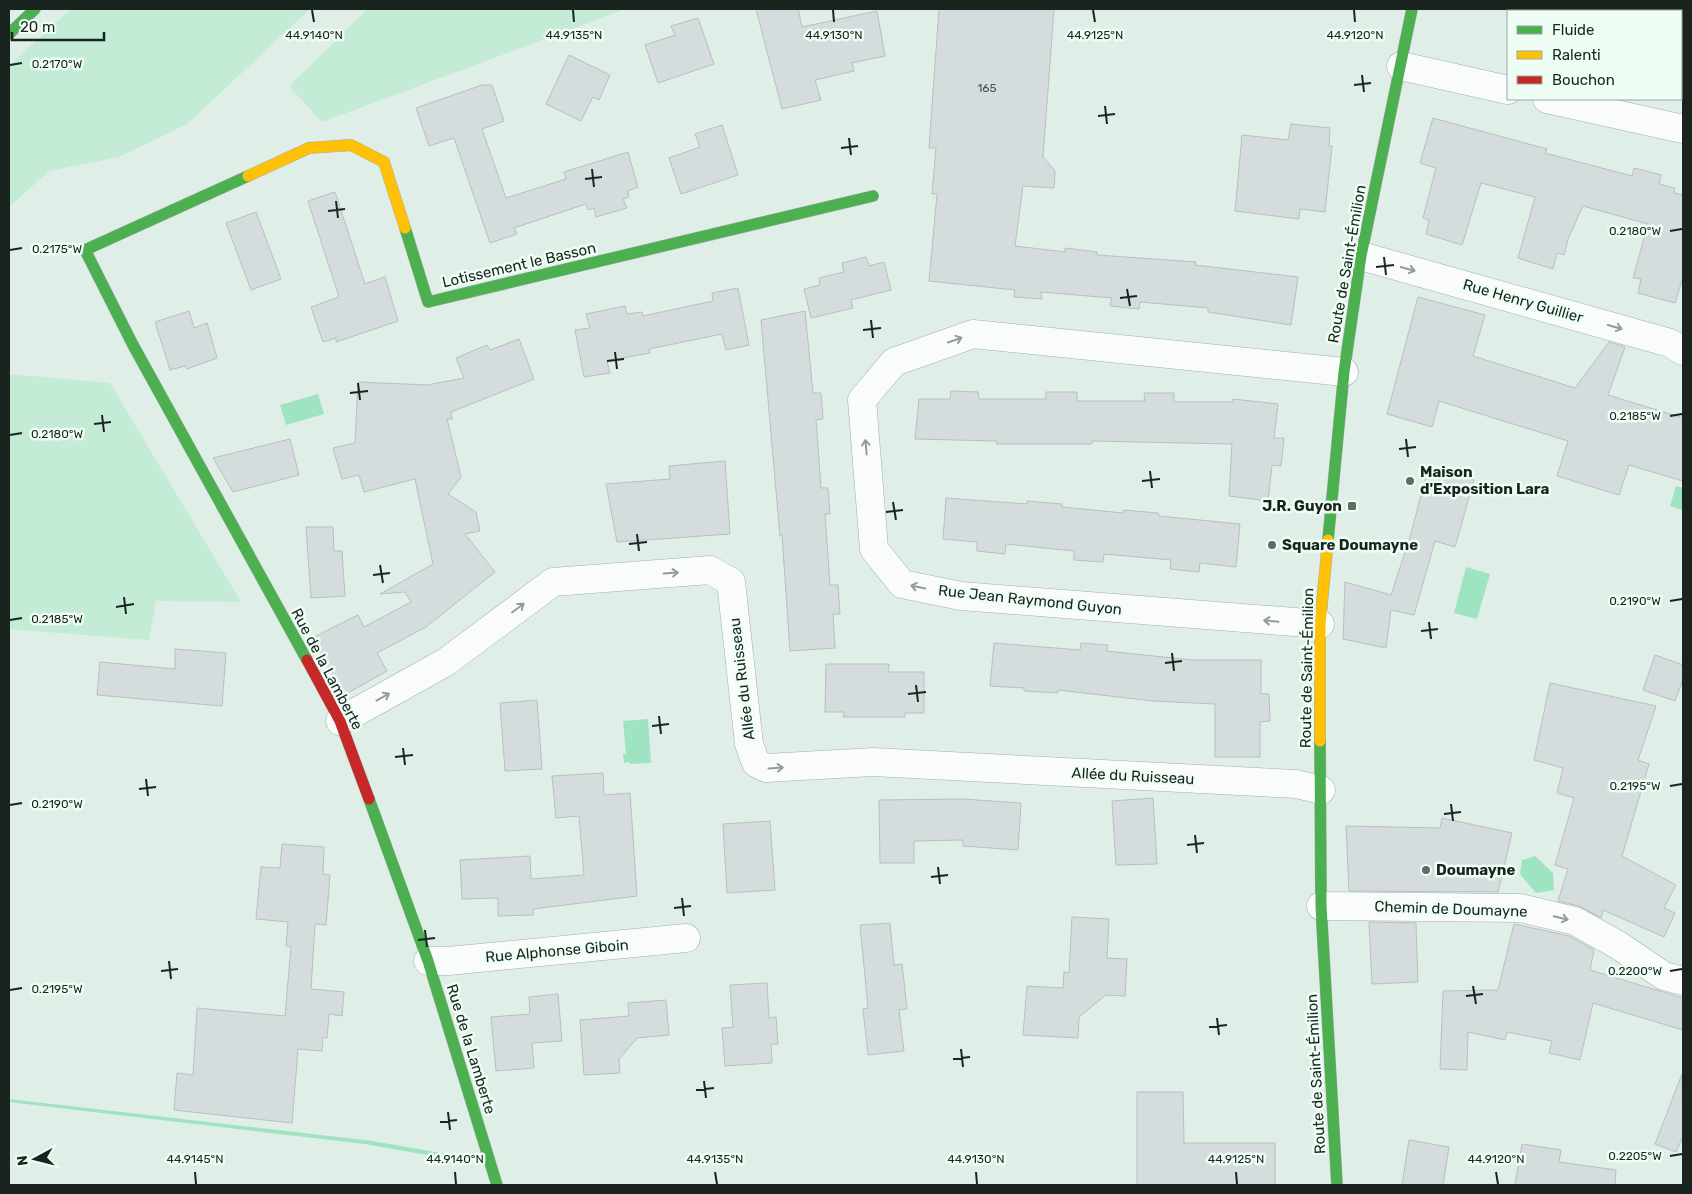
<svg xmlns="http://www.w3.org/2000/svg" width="1692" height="1194" viewBox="0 0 1692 1194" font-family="Rubik,sans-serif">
	<rect width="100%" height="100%" fill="#dfeee6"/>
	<g fill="#c3ebd6">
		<path d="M 71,9 L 310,9 L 187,124 L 119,157 L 49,171 L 9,207 L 9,66 Z"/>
		<path d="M 368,9 L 625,9 L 322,122 L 289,86 Z"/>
		<path d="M 9,374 L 110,383 L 241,602 L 156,601 L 149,640 L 9,629 Z"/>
	</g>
	<g fill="#9ee4c2">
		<path d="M 318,394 L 324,414 L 286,425 L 280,405 Z"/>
		<path d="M 1676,486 L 1683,488 L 1683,510 L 1670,506 Z"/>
		<path d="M 1466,567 L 1490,574 L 1477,619 L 1454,613 Z"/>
		<path d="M 648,719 L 651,763 L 630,764 L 629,762 L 624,763 L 623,754 L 626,754 L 623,721 Z"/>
		<path d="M 1535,856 L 1553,873 L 1554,890 L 1536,893 L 1520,874 L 1522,860 Z"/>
		<path d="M 9,1099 L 372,1141 L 464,1157 L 466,1162 L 365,1144 L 9,1102 Z"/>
	</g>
	<g fill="#d5dcde" stroke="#b8bfc0">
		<path d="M 756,9 L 798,9 L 802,27 L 877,11 L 885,56 L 852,63 L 854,71 L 815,80 L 821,100 L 782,109 Z"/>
		<path d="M 939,9 L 1054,9 L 1043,157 L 1055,171 L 1054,188 L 1023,186 L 1015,246 L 1065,252 L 1065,248 L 1097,252 L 1097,255 L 1196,262 L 1195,265 L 1298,277 L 1291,325 L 1208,312 L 1208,308 L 1140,302 L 1139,309 L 1110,306 L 1112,298 L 1041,292 L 1042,299 L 1014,297 L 1015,290 L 929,281 L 937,194 L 932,194 L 936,148 L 929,148 Z"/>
		<path d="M 698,18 L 714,64 L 658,83 L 645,45 L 675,35 L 671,26 Z"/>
		<path d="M 569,55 L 610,75 L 599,100 L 593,97 L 581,121 L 546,104 Z"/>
		<path d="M 482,85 L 492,85 L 504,121 L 482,129 L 506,198 L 566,179 L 564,172 L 628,152 L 638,187 L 628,191 L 629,197 L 623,199 L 627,208 L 596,217 L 594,208 L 588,210 L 586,204 L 514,228 L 517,234 L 490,243 L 454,138 L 429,146 L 416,108 Z"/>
		<path d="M 1433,118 L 1547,149 L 1545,153 L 1632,176 L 1634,168 L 1661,175 L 1659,184 L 1675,188 L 1674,193 L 1683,195 L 1683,277 L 1675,303 L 1638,293 L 1641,279 L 1633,278 L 1648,224 L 1583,206 L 1568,239 L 1564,255 L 1557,253 L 1553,269 L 1518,258 L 1535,197 L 1481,183 L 1462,245 L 1426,234 L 1429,220 L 1423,218 L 1436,168 L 1420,163 Z"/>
		<path d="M 1291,124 L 1330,128 L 1329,146 L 1332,146 L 1325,212 L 1300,209 L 1299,219 L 1235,211 L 1242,135 L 1288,140 Z"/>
		<path d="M 722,125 L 738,175 L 681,194 L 669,158 L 700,147 L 695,134 Z"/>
		<path d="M 335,192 L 365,284 L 385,277 L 398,321 L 336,342 L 336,338 L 323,342 L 311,307 L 339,297 L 308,201 Z"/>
		<path d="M 256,212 L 281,279 L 251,290 L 226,223 Z"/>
		<path d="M 866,257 L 869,266 L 884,262 L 891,290 L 851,300 L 853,308 L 811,318 L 804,289 L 820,285 L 819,278 L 844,272 L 842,263 Z"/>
		<path d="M 738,288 L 749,345 L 726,350 L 722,334 L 649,349 L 650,353 L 607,361 L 610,373 L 584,377 L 575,330 L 590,328 L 586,314 L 625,306 L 627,314 L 642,312 L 643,316 L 713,301 L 712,293 Z"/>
		<path d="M 1418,297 L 1485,315 L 1473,356 L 1575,388 L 1609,342 L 1625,347 L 1608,395 L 1683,418 L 1683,481 L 1629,465 L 1619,495 L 1557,476 L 1568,441 L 1439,401 L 1432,427 L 1387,414 Z"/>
		<path d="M 189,311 L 194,328 L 207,323 L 217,358 L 187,369 L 185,366 L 170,370 L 155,322 Z"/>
		<path d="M 805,311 L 813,393 L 821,393 L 823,419 L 816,420 L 821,488 L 828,488 L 830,514 L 825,514 L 830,585 L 838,585 L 840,614 L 833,614 L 835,648 L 790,651 L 782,535 L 780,536 L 761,320 Z"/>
		<path d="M 519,339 L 534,379 L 451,412 L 452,419 L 447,419 L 461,477 L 448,494 L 476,512 L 480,531 L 465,534 L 495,572 L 426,627 L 377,653 L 387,671 L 344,695 L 312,638 L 358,615 L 364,627 L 411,602 L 405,592 L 380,594 L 433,564 L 415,479 L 364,492 L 359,475 L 342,479 L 333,448 L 355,443 L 358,382 L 427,385 L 464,378 L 456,358 L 487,345 L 490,350 Z"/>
		<path d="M 951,391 L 978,392 L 979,399 L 1046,399 L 1046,392 L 1077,392 L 1077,401 L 1145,401 L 1144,393 L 1174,393 L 1174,402 L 1233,402 L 1233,399 L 1278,404 L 1274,438 L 1284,438 L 1281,466 L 1272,465 L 1268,501 L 1229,496 L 1232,444 L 1092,441 L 1092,444 L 997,444 L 996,441 L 915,439 L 919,399 L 950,399 Z"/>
		<path d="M 290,439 L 299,475 L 233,492 L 213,458 Z"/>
		<path d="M 725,461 L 730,534 L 617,542 L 606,484 L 670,479 L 669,466 Z"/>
		<path d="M 1428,467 L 1474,480 L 1455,547 L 1435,541 L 1414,615 L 1391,610 L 1386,648 L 1343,639 L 1345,582 L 1391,595 L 1411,534 Z"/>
		<path d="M 946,498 L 1027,504 L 1027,501 L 1062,504 L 1062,507 L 1123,513 L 1124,510 L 1158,513 L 1159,516 L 1240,524 L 1236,567 L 1200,563 L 1199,572 L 1170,569 L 1171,560 L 1104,554 L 1103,562 L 1074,560 L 1074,551 L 1006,544 L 1005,554 L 977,551 L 977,542 L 943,539 Z"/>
		<path d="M 306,527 L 333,527 L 334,551 L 342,551 L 345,596 L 311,598 Z"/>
		<path d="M 994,643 L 1080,650 L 1081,643 L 1108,645 L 1107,651 L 1192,660 L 1261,660 L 1261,694 L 1269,694 L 1270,721 L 1260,722 L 1260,757 L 1215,757 L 1215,704 L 1153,701 L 1058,690 L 1058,693 L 1024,691 L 1024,688 L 990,686 Z"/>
		<path d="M 175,649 L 226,653 L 222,706 L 97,695 L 100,662 L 175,669 Z"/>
		<path d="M 1655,655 L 1683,665 L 1683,679 L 1675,701 L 1643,690 Z"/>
		<path d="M 826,664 L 889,664 L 888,672 L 924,672 L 924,713 L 905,713 L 905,717 L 843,717 L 844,712 L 825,712 Z"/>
		<path d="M 1550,683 L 1656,706 L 1638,760 L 1649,764 L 1622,856 L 1676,885 L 1664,908 L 1675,913 L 1664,937 L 1603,910 L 1601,918 L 1579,906 L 1558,901 L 1568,869 L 1555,865 L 1574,798 L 1557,793 L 1563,768 L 1534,760 Z"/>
		<path d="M 537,700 L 542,769 L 505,771 L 500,703 Z"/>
		<path d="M 603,773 L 604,795 L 630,793 L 637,896 L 533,909 L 533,915 L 498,916 L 498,898 L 462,899 L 460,860 L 530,856 L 531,879 L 584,875 L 579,816 L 556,818 L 552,776 Z"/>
		<path d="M 1153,798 L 1157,864 L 1116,865 L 1112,801 Z"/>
		<path d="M 963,799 L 1021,803 L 1018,850 L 963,846 L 963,840 L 914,841 L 914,863 L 880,863 L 879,800 Z"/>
		<path d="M 1442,818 L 1512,833 L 1498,892 L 1349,891 L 1346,826 L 1440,828 Z"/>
		<path d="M 770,821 L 775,890 L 727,893 L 723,824 Z"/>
		<path d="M 282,844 L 324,847 L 323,874 L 330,875 L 326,925 L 315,924 L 311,989 L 344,992 L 342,1016 L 329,1014 L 327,1038 L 323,1037 L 322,1051 L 298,1049 L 292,1123 L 174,1110 L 177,1073 L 193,1075 L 197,1008 L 285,1016 L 291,947 L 286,946 L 288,922 L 256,919 L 261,867 L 280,868 Z"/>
		<path d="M 1072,917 L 1109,919 L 1107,958 L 1127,959 L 1125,996 L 1106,995 L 1079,1017 L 1078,1038 L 1023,1035 L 1027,986 L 1063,988 L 1064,972 L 1069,973 Z"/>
		<path d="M 1369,922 L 1416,923 L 1418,982 L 1372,984 Z"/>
		<path d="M 890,923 L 894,965 L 902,964 L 907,1009 L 899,1010 L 904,1051 L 868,1055 L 863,1009 L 868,1008 L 860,925 Z"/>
		<path d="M 1514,924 L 1569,936 L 1594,950 L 1590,970 L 1683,998 L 1683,1030 L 1593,1003 L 1580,1060 L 1549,1053 L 1552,1041 L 1507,1032 L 1505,1040 L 1468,1032 L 1467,1070 L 1440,1069 L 1443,991 L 1498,990 Z"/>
		<path d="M 767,983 L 769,1018 L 776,1017 L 778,1044 L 771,1044 L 772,1063 L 725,1066 L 722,1028 L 733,1027 L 730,985 Z"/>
		<path d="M 558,994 L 562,1041 L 532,1043 L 534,1068 L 496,1071 L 491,1017 L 530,1014 L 529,997 Z"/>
		<path d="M 666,1000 L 669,1035 L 637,1038 L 619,1059 L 620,1073 L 584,1075 L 580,1020 L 629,1016 L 628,1003 Z"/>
		<path d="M 1682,1074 L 1683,1136 L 1676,1152 L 1655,1144 Z"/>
		<path d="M 1137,1092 L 1183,1092 L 1184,1143 L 1275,1143 L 1275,1185 L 1137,1185 Z"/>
		<path d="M 1409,1140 L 1449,1147 L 1443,1185 L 1402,1185 Z"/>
		<path d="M 1522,1144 L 1561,1150 L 1559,1162 L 1616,1170 L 1615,1185 L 1515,1185 Z"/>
	</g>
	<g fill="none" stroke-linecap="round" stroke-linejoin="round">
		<defs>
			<g id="street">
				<path d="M 1401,66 L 1508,90"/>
				<path d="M 1547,99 L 1683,129"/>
				<path d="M 1361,256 L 1670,343 L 1683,351"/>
				<path d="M 1320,624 L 961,596 L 902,584 L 874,549 L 862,400 L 894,362 L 973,334 L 1344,372"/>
				<path d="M 340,721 L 446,662 L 553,582 L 710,570 L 731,582 L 749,744 L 756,763 L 766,768 L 873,762 L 1296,784 L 1321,790"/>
				<path d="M 1321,906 L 1520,908 L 1575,921 L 1618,945 L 1664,976 L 1683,981"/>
				<path d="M 428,961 L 448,961 L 686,938"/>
			</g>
			<g id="fast">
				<path d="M 9,34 L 35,9"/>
				<path d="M 248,176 L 85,250 L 133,345 L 307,660"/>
				<path d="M 405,228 L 428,302 L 873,196"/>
				<path d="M 1328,540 L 1344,372 L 1361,256 L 1412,9"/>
				<path d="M 1320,741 L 1321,906 L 1337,1185"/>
				<path d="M 369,799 L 428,961 L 497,1185"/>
			</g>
			<g id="slow">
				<path d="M 248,176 L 309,148 L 351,145 L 384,162 L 405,228"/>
				<path d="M 1320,741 L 1320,624 L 1328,540"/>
			</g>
			<path id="jam" d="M 307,660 L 340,721 L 369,799"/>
		</defs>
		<use href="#street" stroke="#a4afa9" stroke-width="29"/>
		<use href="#fast" stroke="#a4afa9" stroke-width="12"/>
		<use href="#slow" stroke="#a4afa9" stroke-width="12"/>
		<use href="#jam" stroke="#a4afa9" stroke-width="12"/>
		<use href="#street" stroke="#fafcfb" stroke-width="28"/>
		<use href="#fast" stroke="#4caf50" stroke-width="11"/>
		<use href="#slow" stroke="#ffc107" stroke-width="11"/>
		<use href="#jam" stroke="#c62828" stroke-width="11"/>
	</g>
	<defs><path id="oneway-shaft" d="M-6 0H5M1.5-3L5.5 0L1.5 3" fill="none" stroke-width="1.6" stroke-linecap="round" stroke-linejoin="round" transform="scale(1.25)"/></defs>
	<g stroke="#959b98">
		<use href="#oneway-shaft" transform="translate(1408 269) rotate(16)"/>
		<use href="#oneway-shaft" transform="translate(1615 327) rotate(16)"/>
		<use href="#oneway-shaft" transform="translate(955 340) rotate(-19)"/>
		<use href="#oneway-shaft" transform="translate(866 447) rotate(-95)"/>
		<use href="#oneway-shaft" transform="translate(671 573) rotate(-4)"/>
		<use href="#oneway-shaft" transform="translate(918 587) rotate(-168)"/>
		<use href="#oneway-shaft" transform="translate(518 608) rotate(-37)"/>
		<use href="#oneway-shaft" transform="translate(1271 621) rotate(-175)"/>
		<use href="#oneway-shaft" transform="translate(383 697) rotate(-29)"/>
		<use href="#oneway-shaft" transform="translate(776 768) rotate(-4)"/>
		<use href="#oneway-shaft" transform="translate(1561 918) rotate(14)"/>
	</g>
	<path fill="none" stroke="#1a241f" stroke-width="2" d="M 312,10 L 314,22M 573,10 L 574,22M 833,10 L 834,22M 1093,10 L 1095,22M 1354,10 L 1355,22M 10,65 L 22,63M 1362,75 L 1364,92M 1354,85 L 1371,83M 1105,106 L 1107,124M 1098,116 L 1115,114M 849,138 L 851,155M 841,148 L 858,146M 592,169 L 594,187M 585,179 L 602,177M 336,201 L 338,218M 328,211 L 345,209M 1670,231 L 1682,229M 10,250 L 22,248M 1384,257 L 1386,275M 1376,267 L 1394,265M 1127,289 L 1130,306M 1120,298 L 1137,296M 871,320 L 873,338M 863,330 L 881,328M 615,352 L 617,369M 607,361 L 624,359M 358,383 L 360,400M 350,393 L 368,391M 102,415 L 104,432M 1670,416 L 1682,414M 94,424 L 111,422M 10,435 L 22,433M 1406,439 L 1408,457M 1399,449 L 1416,447M 1150,471 L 1152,488M 1142,481 L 1160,479M 893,502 L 896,520M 886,512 L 903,510M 637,534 L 639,551M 629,544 L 647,542M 380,565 L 383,583M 373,575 L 390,573M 124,597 L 126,614M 1670,601 L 1682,599M 116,607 L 134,604M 10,620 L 22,618M 1429,622 L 1431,639M 1421,631 L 1438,629M 1172,653 L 1174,671M 1165,663 L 1182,661M 916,685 L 918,702M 908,694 L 926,692M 659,716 L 661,734M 652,726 L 669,724M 403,748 L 405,765M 395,757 L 413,755M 146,779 L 148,796M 1670,786 L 1682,784M 139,789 L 156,787M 1451,804 L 1453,821M 10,805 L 22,803M 1444,814 L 1461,812M 1195,835 L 1197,853M 1187,845 L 1204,843M 938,867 L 940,884M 931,877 L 948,875M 682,898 L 684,916M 674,908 L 691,906M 425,930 L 427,947M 418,940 L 435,938M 169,961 L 171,979M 161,971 L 178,969M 1670,971 L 1682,969M 1473,986 L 1476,1004M 10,990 L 22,988M 1466,996 L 1483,994M 1217,1018 L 1219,1035M 1209,1027 L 1227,1025M 961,1049 L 963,1067M 953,1059 L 970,1057M 704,1081 L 706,1098M 696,1090 L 714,1088M 448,1112 L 450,1130M 440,1122 L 457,1120M 1670,1156 L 1682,1154M 195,1172 L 196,1184M 455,1172 L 456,1184M 715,1172 L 717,1184M 976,1172 L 977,1184M 1236,1172 L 1237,1184M 1496,1172 L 1498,1184"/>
	<g fill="#5f6b65" stroke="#eefef5" stroke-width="2">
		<circle cx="1410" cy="481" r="5"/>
		<rect x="1347" y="501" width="10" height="10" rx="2.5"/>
		<circle cx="1272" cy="545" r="5"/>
		<circle cx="1426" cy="870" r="5"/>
	</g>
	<g text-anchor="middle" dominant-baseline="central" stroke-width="5" stroke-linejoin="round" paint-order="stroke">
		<g font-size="12" fill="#4b5451">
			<text x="987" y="88">165</text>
		</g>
		<g font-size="15" fill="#1a241f" stroke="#eefef5">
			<text transform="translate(1347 264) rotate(-80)">Route de Saint-Émilion</text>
			<text transform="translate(519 265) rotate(-13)">Lotissement le Basson</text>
			<text transform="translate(1523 301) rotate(16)">Rue Henry Guillier</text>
			<text transform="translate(1030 600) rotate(6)">Rue Jean Raymond Guyon</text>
			<text transform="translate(1307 668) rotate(-89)">Route de Saint-Émilion</text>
			<text transform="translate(327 669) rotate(62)">Rue de la Lamberte</text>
			<text transform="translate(742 679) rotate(-97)">Allée du Ruisseau</text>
			<text transform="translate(1133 776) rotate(3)">Allée du Ruisseau</text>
			<text transform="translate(1451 909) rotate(2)">Chemin de Doumayne</text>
			<text transform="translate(557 951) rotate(-5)">Rue Alphonse Giboin</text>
			<text transform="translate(471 1049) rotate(73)">Rue de la Lamberte</text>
			<text transform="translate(1316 1074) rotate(-93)">Route de Saint-Émilion</text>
		</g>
		<g font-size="15" font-weight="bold" fill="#1a241f" stroke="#eefef5" text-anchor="start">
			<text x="1420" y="472">Maison<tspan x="1420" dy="17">d'Exposition Lara</tspan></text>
			<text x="1342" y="506" text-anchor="end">J.R. Guyon</text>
			<text x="1282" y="545">Square Doumayne</text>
			<text x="1436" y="870">Doumayne</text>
		</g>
	</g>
	<g font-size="12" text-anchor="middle" fill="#1a241f" stroke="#eefef5" stroke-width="5" stroke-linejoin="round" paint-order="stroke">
		<text x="314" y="39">44.9140°N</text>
		<text x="574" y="39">44.9135°N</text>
		<text x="834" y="39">44.9130°N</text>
		<text x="1095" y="39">44.9125°N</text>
		<text x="1355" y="39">44.9120°N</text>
		<text x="57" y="68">0.2170°W</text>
		<text x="1635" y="235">0.2180°W</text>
		<text x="57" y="253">0.2175°W</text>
		<text x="1635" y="420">0.2185°W</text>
		<text x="57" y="438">0.2180°W</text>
		<text x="1635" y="605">0.2190°W</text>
		<text x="57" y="623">0.2185°W</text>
		<text x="1635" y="790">0.2195°W</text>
		<text x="57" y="808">0.2190°W</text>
		<text x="1635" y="975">0.2200°W</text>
		<text x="57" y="993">0.2195°W</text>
		<text x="1635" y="1160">0.2205°W</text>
		<text x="195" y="1163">44.9145°N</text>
		<text x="455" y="1163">44.9140°N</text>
		<text x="715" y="1163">44.9135°N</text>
		<text x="976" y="1163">44.9130°N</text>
		<text x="1236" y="1163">44.9125°N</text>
		<text x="1496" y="1163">44.9120°N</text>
	</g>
	<rect width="1692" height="1194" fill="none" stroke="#1a241f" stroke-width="20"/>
	<rect x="1507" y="10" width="175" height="90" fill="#eefef5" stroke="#99a79f"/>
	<rect x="1517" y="26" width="25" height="8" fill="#4caf50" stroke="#99a79f"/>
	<text x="1552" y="35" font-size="15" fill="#1a241f">Fluide</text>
	<rect x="1517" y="51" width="25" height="8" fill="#ffc107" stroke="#99a79f"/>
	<text x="1552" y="60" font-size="15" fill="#1a241f">Ralenti</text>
	<rect x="1517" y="76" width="25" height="8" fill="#c62828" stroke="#99a79f"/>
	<text x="1552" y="85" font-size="15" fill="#1a241f">Bouchon</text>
	<g transform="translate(35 1159) rotate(263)" stroke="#eefef5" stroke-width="4" paint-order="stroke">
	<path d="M0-4L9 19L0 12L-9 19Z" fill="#1a241f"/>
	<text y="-8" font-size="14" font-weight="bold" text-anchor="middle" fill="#1a241f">N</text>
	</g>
	<path d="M12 32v8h92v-8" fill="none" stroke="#1a241f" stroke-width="2.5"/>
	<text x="20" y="32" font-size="15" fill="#1a241f" stroke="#eefef5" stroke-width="4" paint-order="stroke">20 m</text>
</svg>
